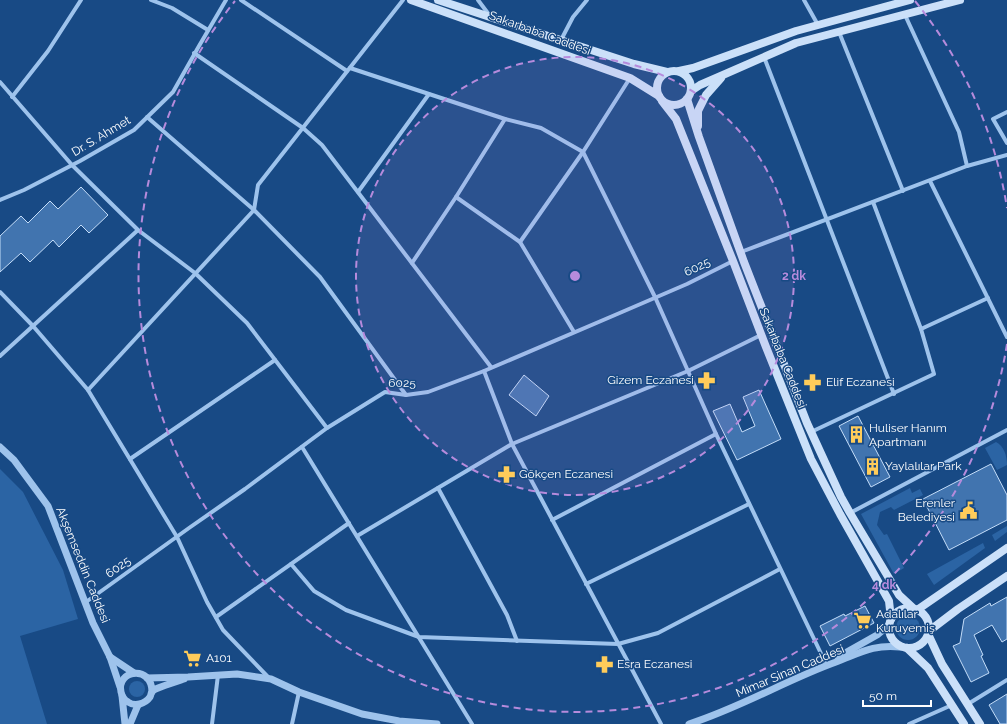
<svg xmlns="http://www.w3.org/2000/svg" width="1007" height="724" viewBox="0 0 1007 724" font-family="Raleway,sans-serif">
	<rect width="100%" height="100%" fill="#184a85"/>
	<g fill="#2b64a4">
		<path d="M 996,442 C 1004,446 1007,456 1007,465 L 997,470 L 985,448 Z"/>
		<path d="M 0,469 L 23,492 L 63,570 L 78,619 L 20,636 L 47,724 L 0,724 Z"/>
		<path d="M 910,488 L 912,493 L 920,489 L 923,495 L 894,510 L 891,507 L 880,512 L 877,525 L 884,535 L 887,534 L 904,568 L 894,574 L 861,514 Z"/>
		<path d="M 1007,526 L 1007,532 L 995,541 L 992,535 Z"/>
		<path d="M 983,543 L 985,548 L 934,585 L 927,574 Z"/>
		<circle cx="908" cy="628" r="12"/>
		<circle cx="137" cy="689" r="8"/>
	</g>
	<g fill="#4174af" stroke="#c4ddf9">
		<path d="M 81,187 L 108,215 L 89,233 L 81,225 L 59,247 L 53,240 L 30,262 L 21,253 L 0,272 L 0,236 L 21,216 L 28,223 L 50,201 L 58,209 Z"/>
		<path d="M 524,375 L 549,396 L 536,416 L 509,395 Z"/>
		<path d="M 759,390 L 781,439 L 737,460 L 713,411 L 730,404 L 742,432 L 755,426 L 743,397 Z"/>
		<path d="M 858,416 L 890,477 L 871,487 L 839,426 Z"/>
		<path d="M 991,464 L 1007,495 L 1007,520 L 949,550 L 923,499 Z"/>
		<path d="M 1007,597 L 1007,639 L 1002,642 L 992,625 L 974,635 L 983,655 L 981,656 L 989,673 L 971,682 L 953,646 L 960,643 L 964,619 L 990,603 L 991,606 Z"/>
		<path d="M 865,606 L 874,623 L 830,646 L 820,626 L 844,614 L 845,616 Z"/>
		<path d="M 1007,694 L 1007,724 L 1000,724 L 989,705 Z"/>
	</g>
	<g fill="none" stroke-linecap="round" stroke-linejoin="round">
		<g stroke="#9ec3ec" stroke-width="4">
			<path d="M 151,0 L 172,8 L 208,30"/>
			<path d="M 241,0 L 347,71"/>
			<path d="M 478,0 L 490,16"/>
			<path d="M 804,0 L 818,25"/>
			<path d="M 905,15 L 959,132 L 967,166"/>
			<path d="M 839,32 L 903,191"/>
			<path d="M 561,40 L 573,17 L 587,0"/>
			<path d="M 194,53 L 303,128 L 322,145 L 491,367"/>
			<path d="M 764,57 L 894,394"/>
			<path d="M 350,68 L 505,119 L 541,128 L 583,152 L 655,297 L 716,434 L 826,664"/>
			<path d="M 0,82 L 72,165 L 138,230 L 195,273 L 247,323 L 327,428"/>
			<path d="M 12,97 L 48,51 L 81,0"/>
			<path d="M 1007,112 L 993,119 L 1007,143"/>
			<path d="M 147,117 L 254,210 L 320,277 L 406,395"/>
			<path d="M 930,181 L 1007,337"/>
			<path d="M 358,192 L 429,94"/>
			<path d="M 456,197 L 520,242 L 574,332"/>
			<path d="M 0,200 L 24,190 L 80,161 L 134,130 L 173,92 L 199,46 L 226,0"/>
			<path d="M 520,242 L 583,152 L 630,78"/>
			<path d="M 741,252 L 967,166 L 1007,155"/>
			<path d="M 412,263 L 456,197 L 505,119"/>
			<path d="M 0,292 L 33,326 L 88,390 L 177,537 L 207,602 L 223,630 L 269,678"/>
			<path d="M 921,329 L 988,298"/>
			<path d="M 0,356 L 138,230"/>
			<path d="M 484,371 L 512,444 L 661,724"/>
			<path d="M 88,390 L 254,210 L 258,185 L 403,0"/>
			<path d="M 811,432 L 934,374 L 921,329 L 873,202"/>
			<path d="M 302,447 L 472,724"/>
			<path d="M 130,459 L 275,360"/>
			<path d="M 438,488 L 507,615 L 517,641"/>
			<path d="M 850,513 L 1007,430"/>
			<path d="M 552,520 L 716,434"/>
			<path d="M 357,536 L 512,444 L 688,371 L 761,335"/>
			<path d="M 291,564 L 314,591 L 346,610 L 419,637 L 618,644 L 658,633 L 780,569"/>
			<path d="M 586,584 L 749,504"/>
			<path d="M 86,602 L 189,528 L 245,489 L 327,428 L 385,392 L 406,395 L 428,392 L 484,371 L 615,315 L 687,284 L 733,261"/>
			<path d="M 216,617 L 349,523"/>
			<path d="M 968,704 L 1007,680"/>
			<path d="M 212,724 L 218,675"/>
			<path d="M 292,724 L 299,692"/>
			<path d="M 909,724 L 952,705"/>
		</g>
		<g stroke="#9ec3ec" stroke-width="7">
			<path d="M 0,447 L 14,460 L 48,506 L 93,623 L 110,657 L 120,687"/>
			<path d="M 110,657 L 134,673"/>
			<path d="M 838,657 L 877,635 L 889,625"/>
			<path d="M 147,678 L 188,677 L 237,674 L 271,679 L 299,692 L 362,714 L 399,721 L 437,724"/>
			<path d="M 152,692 C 152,664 116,670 121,692 C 122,696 124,700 128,702 C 135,707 145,704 150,697 C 151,695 151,693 152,691 C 156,688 178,681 184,679"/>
			<path d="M 122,696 L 125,724"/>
			<path d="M 130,724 L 138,705"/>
			<path d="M 689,724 C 740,708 786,680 836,662 C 860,653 874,644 900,647"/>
		</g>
		<g stroke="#cbe0f9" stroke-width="8">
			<path d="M 411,0 L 630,78 L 659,96"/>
			<path d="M 438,0 L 634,64 L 667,72"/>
			<circle cx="674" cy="88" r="17"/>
			<path d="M 679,71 L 693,68 L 796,31 L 910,0"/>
			<path d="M 691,91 L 700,85 L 796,43 L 960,0"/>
			<path d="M 687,99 L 699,137 L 744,262 L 807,423 L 841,497 L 850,513 L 899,595 L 913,608"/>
			<path d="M 662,101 L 676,119 L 733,261 L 766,347 L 811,459 L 840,514 L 889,601 L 891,619"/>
			<path d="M 698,126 L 698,111 L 706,95 L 721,78"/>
			<circle cx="909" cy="628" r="20"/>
			<path d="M 917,610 L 1007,548"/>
			<path d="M 929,631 L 958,609 L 1007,576"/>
			<path d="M 928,634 L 942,664 L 980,724"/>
			<path d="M 907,648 L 928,668 L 964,724"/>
		</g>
	</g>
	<circle cx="575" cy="276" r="219" fill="#b68bdc" fill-opacity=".12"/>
	<g fill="none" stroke="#b68bdc" stroke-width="2" stroke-dasharray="7 5">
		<circle cx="575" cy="276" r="219"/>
		<path d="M1007 344A437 437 0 1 1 235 1M915 1A437 437 0 0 1 1007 208"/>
	</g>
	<defs>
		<symbol id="pharmacy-bare" viewBox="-9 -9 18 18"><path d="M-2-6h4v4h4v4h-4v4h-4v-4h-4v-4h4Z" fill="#ffcc5a" stroke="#184a85" stroke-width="2.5" paint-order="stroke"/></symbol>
		<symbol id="building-bare" viewBox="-9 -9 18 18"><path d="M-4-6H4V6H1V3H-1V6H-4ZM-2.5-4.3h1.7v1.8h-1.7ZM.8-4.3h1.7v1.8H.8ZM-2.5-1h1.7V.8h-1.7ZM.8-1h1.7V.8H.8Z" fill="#ffcc5a" stroke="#184a85" stroke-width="2.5" paint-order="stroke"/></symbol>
		<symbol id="civic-bare" viewBox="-9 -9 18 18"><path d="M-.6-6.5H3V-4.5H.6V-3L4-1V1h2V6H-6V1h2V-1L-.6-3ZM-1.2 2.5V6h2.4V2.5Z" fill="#ffcc5a" stroke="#184a85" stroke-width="2.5" paint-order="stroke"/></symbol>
		<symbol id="supermarket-bare" viewBox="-9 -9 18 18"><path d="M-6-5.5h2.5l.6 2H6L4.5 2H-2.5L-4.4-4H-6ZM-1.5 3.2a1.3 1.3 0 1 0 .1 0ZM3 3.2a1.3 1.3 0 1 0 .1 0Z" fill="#ffcc5a" stroke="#184a85" stroke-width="2.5" paint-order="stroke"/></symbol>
	</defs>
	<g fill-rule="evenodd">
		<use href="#pharmacy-bare" x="694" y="368" width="25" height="25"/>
		<use href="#pharmacy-bare" x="800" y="370" width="25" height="25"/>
		<use href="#building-bare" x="844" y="422" width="25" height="25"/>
		<use href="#building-bare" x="860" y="454" width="25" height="25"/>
		<use href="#pharmacy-bare" x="494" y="462" width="25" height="25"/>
		<use href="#civic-bare" x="956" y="498" width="25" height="25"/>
		<use href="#supermarket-bare" x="850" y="608" width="25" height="25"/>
		<use href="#supermarket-bare" x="180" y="646" width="25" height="25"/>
		<use href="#pharmacy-bare" x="592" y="652" width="25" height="25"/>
	</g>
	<g text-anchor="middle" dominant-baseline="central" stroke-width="3" stroke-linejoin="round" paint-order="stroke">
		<g font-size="12" fill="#fff" stroke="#184a85">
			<text transform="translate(540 33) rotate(20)">Sakarbaba Caddesi</text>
			<text transform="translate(101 136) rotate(-31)">Dr. S. Ahmet</text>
			<text transform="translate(697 267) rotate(-26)">6025</text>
			<text transform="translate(783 358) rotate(68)">Sakarbaba Caddesi</text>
			<text x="402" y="383">6025</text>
			<text transform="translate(83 565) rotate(68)">Akşemseddin Caddesi</text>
			<text transform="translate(118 567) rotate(-35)">6025</text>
			<text transform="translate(790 671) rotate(-23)">Mimar Sinan Caddesi</text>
		</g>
		<g font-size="12" fill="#fff" stroke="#184a85" text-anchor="start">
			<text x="694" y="380" text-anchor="end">Gizem Eczanesi</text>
			<text x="826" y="382">Elif Eczanesi</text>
			<text x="869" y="428">Huliser Hanım<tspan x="869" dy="14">Apartmanı</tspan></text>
			<text x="885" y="466">Yaylalılar Park</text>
			<text x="519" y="474">Gökçen Eczanesi</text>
			<text x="955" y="503" text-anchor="end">Erenler<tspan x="955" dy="14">Belediyesi</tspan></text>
			<text x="876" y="614">Adalılar<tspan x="876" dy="14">Kuruyemiş</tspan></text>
			<text x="206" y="658">A101</text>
			<text x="617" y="664">Esra Eczanesi</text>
		</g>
	</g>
	<circle cx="575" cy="276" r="6" fill="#b68bdc" stroke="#184a85" stroke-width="2"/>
	<g font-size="12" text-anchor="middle" font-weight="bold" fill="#b68bdc" stroke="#184a85" stroke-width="3" stroke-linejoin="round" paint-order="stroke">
		<text x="794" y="280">2 dk</text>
		<text x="884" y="589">4 dk</text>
	</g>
	<path d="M863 700v6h68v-6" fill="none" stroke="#ffffff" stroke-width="2"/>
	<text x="869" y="700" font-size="12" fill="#ffffff" stroke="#184a85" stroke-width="3" paint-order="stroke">50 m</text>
</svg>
